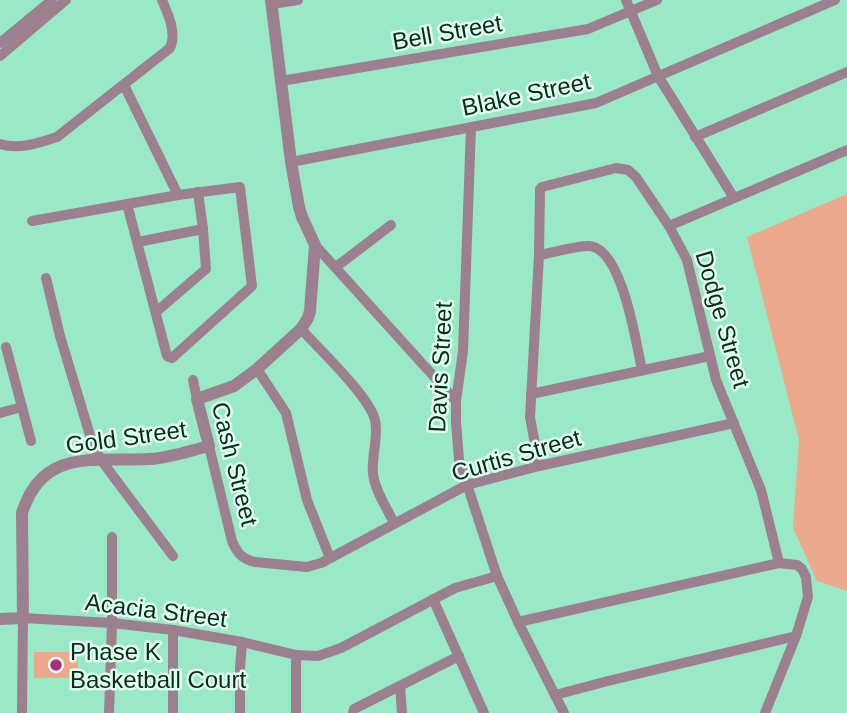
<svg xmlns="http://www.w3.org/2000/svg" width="847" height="713" viewBox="0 0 847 713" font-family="Arial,sans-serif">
	<rect width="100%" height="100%" fill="#9ae9c6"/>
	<g fill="#eca98c">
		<path d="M 847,194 L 847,591 L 817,581 L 793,528 L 799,440 L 747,237 Z"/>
		<rect x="34" y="652" width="44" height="26"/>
	</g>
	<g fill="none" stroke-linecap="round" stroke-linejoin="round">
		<g stroke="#9d8090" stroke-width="10">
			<path d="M 626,0 L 658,76 L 734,198"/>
			<path d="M 272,4 L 298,0"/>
			<path d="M 0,43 L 52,0"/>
			<path d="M 0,56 L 66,0"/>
			<path d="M 281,81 L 588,29 L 657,0"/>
			<path d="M 124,85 L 178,195"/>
			<path d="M 471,127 L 463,351 L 456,401 L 456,422 L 459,460 L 497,576 L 518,622 L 564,713"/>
			<path d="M 695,137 L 847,72"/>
			<path d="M 0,144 C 18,150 39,143 57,137 L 170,48 C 177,33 168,14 162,0"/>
			<path d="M 291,162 L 596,103 L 835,0"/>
			<path d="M 32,221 L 178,195 L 240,187 L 252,286 L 172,358 L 167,356 L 127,204"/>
			<path d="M 669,226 L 847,150"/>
			<path d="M 138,242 L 203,229"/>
			<path d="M 315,245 L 456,401"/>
			<path d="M 539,255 C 552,253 575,246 588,246 C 622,246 636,343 642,370"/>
			<path d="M 336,267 L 391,225"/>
			<path d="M 46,278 L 60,336 L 92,442 L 101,460 L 173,556"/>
			<path d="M 156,312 L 206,269 L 203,229 L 198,192"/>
			<path d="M 301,329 C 320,350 369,396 375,420 C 379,437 371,457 373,474 C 375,491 387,508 394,523"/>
			<path d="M 6,347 L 31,441"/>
			<path d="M 257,369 L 286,413 L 307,500 L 330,558"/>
			<path d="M 193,380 L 197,399"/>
			<path d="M 531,394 L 710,356"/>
			<path d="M 0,413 L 22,407"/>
			<path d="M 209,446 L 232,541 C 237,553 242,559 255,562 L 307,567 L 321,563 L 467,485 L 539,466 L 734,423"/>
			<path d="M 539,466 L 530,417 L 539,255 L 540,189 L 542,187 L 616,168 L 628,170 L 636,177 L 669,226 L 687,260 L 716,380 L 761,490 L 779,563"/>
			<path d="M 433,599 L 484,713"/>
			<path d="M 518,622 L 779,563 L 797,565 L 802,569 L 806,577 L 808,597 L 796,636 L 765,713"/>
			<path d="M 400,686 L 402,713"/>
			<path d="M 555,695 L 608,681 L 796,636"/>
			<path d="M 22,713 L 23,618 L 112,623 L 173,630 L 242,642 L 296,655 L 318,656 L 341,648 L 455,588 L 497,576"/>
			<path d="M 109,713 L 112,623 L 112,537"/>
			<path d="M 173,713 L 173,630"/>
			<path d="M 240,713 L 240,668 L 242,642"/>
			<path d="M 296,713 L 296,655"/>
			<path d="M 353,713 L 354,709 L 360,706 L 459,656"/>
		</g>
		<path stroke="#9d8090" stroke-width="12" d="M 0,619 L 23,618 L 22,513 C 43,447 95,462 150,459 C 170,458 189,451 209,446 L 197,399 L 234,386 L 257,369 L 301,329 L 308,318 L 310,311 L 315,245 L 302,217 L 299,207 L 291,162 L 271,0"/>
	</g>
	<circle fill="#ac3082" stroke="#e0fff0" stroke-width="2.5" cx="56" cy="665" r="7"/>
	<g text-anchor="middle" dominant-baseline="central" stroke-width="5" stroke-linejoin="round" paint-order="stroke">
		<g font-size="24" fill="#0a2c1f" stroke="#e0fff0">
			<text transform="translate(447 32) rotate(-10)">Bell Street</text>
			<text transform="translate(526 94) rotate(-12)">Blake Street</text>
			<text transform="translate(723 319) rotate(74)">Dodge Street</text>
			<text transform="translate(440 367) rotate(-87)">Davis Street</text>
			<text transform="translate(126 437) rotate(-8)">Gold Street</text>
			<text transform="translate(516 455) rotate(-16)">Curtis Street</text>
			<text transform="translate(235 464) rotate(76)">Cash Street</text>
			<text transform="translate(156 610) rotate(7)">Acacia Street</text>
		</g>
		<g font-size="24" fill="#0a2c1f" stroke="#e0fff0" text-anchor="start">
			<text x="70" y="651">Phase K<tspan x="70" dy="28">Basketball Court</tspan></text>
		</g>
	</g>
</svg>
